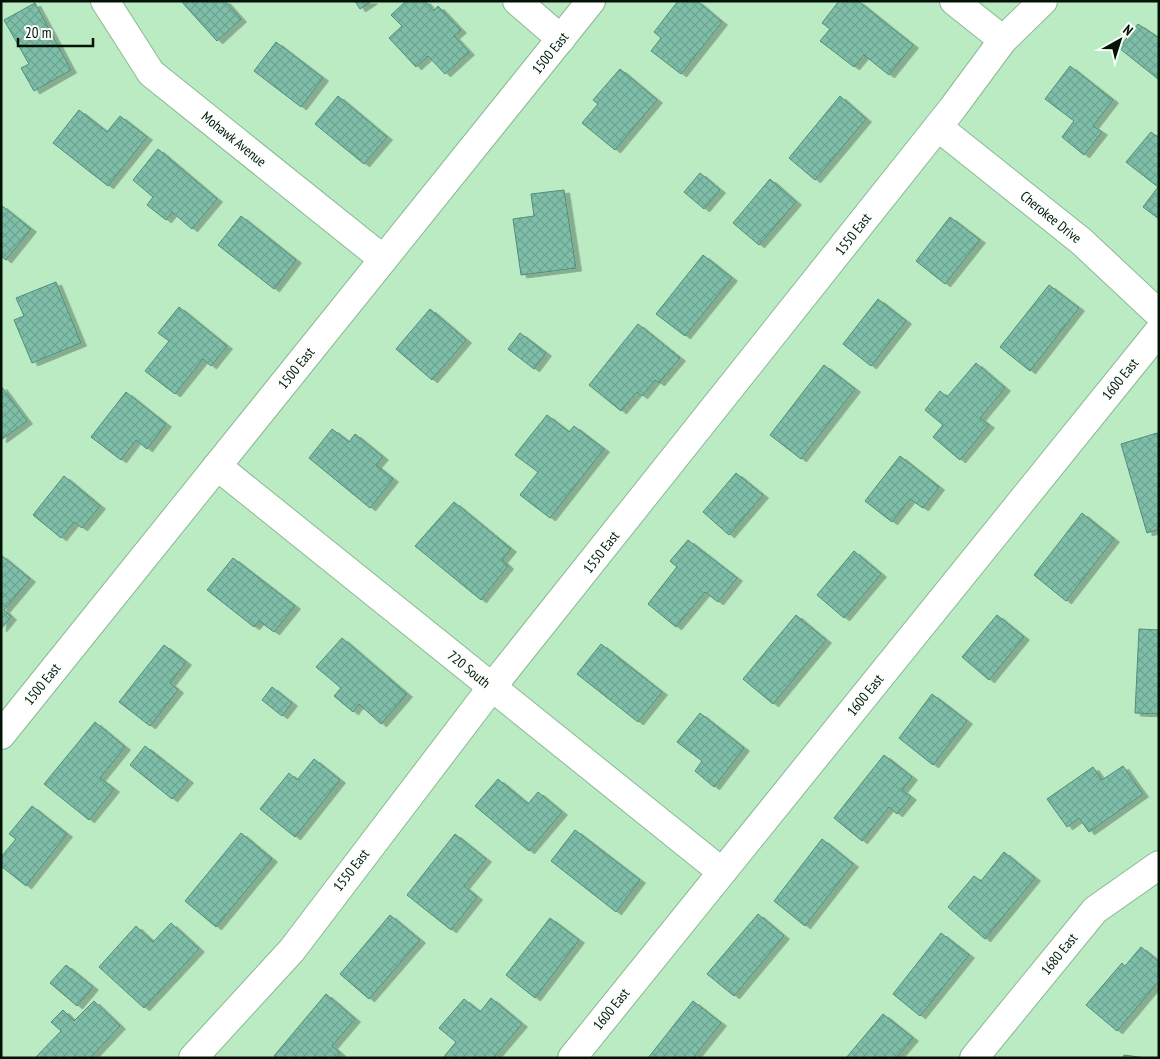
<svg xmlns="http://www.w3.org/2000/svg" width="1160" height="1059" viewBox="0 0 1160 1059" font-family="'PT Sans Narrow',sans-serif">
	<defs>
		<pattern id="building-cross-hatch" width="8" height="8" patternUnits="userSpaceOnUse" patternTransform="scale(1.25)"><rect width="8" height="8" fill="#7fbfa9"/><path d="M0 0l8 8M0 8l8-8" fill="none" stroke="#6ca390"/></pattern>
		<filter id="shadow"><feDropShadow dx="5.5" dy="3" stdDeviation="0" flood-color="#0004"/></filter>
	</defs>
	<rect width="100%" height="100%" fill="#baebc3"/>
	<g fill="url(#building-cross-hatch)" stroke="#4f8e79" filter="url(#shadow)">
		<path d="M 181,1 L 225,1 L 241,19 L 217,41 Z"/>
		<path d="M 355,1 L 372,1 L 360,9 Z"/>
		<path d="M 406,1 L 425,1 L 434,11 L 438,6 L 461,30 L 454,36 L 469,52 L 445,74 L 428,56 L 416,67 L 389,38 L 402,26 L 391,15 Z"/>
		<path d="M 678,1 L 697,1 L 722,22 L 681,74 L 651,51 L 661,38 L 654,32 Z"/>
		<path d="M 839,1 L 858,1 L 913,45 L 889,75 L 864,55 L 854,67 L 820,41 L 830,29 L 822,23 Z"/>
		<path d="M 35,3 L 71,70 L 34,91 L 21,68 L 29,64 L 4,20 Z"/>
		<path d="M 1138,24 L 1159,38 L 1158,79 L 1119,48 Z"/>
		<path d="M 276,42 L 323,78 L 301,107 L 254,71 Z"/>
		<path d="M 1070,66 L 1113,100 L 1093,126 L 1102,132 L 1084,155 L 1062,137 L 1074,121 L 1045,99 Z"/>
		<path d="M 620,69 L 657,100 L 615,150 L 582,123 L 598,104 L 593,100 Z"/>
		<path d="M 338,96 L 387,137 L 364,164 L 315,124 Z"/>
		<path d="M 840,96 L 866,119 L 815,180 L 789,158 Z"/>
		<path d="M 79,110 L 107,132 L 120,116 L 147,137 L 108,186 L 53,143 Z"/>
		<path d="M 1151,132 L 1159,138 L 1159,219 L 1143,207 L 1158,187 L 1126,162 Z"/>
		<path d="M 158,149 L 217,199 L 192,229 L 172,212 L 166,220 L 147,205 L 153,197 L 133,180 Z"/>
		<path d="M 700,173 L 720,190 L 704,209 L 684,192 Z"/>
		<path d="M 770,179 L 796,202 L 759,245 L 733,223 Z"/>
		<path d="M 564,190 L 576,268 L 521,275 L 513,219 L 534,216 L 531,194 Z"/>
		<path d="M 1,205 L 31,229 L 6,260 L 1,256 Z"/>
		<path d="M 241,216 L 296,260 L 274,289 L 218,245 Z"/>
		<path d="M 950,217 L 980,240 L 945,284 L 916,261 Z"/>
		<path d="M 703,255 L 732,278 L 685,336 L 656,314 Z"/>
		<path d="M 56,282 L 81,343 L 32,363 L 14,320 L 24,316 L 16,298 Z"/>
		<path d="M 1049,285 L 1079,308 L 1030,371 L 1000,347 Z"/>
		<path d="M 878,299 L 906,321 L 871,366 L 843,344 Z"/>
		<path d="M 179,307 L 227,346 L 211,366 L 203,359 L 175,394 L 145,371 L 169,341 L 158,333 Z"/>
		<path d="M 430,309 L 466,340 L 432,380 L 396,349 Z"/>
		<path d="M 638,324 L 680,358 L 659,383 L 655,380 L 642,396 L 637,392 L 621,411 L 589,385 Z"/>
		<path d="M 520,333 L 546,353 L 534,369 L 508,349 Z"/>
		<path d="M 976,363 L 1005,388 L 980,418 L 989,425 L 960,460 L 933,437 L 943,425 L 925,410 L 940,391 L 947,397 Z"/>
		<path d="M 824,365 L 855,389 L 801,459 L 770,435 Z"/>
		<path d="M 1,386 L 27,421 L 1,440 Z"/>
		<path d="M 126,392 L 166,424 L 147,449 L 136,440 L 121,460 L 91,437 Z"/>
		<path d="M 547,415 L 569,432 L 574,426 L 604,449 L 550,518 L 520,495 L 538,472 L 515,455 Z"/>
		<path d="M 332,429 L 349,442 L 355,434 L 383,457 L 376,465 L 393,479 L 370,508 L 309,458 Z"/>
		<path d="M 1157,433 L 1159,440 L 1159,529 L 1147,533 L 1121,444 Z"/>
		<path d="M 900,456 L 939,487 L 923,508 L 910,499 L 892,522 L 865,501 Z"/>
		<path d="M 736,473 L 763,495 L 729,535 L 703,512 Z"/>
		<path d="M 64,476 L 100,506 L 82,528 L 74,522 L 61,538 L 33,515 Z"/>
		<path d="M 454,502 L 511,549 L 502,560 L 508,566 L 481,600 L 415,546 Z"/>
		<path d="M 1082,513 L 1114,539 L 1066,601 L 1034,575 Z"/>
		<path d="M 688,540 L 737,578 L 718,602 L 705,592 L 676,627 L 648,604 L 677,567 L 670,561 Z"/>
		<path d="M 854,551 L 881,574 L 844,618 L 817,595 Z"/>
		<path d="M 1,555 L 30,579 L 4,610 L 11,617 L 1,629 Z"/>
		<path d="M 233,558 L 295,606 L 274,632 L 259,621 L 254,627 L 207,590 Z"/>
		<path d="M 796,615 L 826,640 L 773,704 L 743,679 Z"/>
		<path d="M 997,615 L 1024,637 L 989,680 L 962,657 Z"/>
		<path d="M 1139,629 L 1159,630 L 1159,714 L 1135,713 Z"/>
		<path d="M 342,638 L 407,694 L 381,724 L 359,704 L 353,712 L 334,696 L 341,688 L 316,667 Z"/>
		<path d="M 601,644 L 662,692 L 638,722 L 577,674 Z"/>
		<path d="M 164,645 L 186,662 L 170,683 L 178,690 L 150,726 L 119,702 Z"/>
		<path d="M 272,687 L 292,703 L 282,716 L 262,700 Z"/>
		<path d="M 932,694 L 967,721 L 933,765 L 899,738 Z"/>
		<path d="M 700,713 L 744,748 L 714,787 L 695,771 L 702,761 L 677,742 Z"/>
		<path d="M 95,722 L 125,747 L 100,778 L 114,789 L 89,820 L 44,784 Z"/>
		<path d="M 145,746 L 188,780 L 172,799 L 130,765 Z"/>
		<path d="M 884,755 L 912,777 L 902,790 L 911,797 L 897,814 L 889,807 L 862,841 L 834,818 Z"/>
		<path d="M 314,759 L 340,780 L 295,837 L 260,809 L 289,773 L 297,780 Z"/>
		<path d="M 1123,766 L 1143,794 L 1089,832 L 1079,818 L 1067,827 L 1047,799 L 1093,767 L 1102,780 Z"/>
		<path d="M 498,779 L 528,804 L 538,792 L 562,812 L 529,851 L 475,806 Z"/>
		<path d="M 32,806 L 67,834 L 26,886 L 1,866 L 1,857 L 16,839 L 9,834 Z"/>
		<path d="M 575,830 L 640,880 L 616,912 L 551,861 Z"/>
		<path d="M 241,833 L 272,859 L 216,927 L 185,901 Z"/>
		<path d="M 455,834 L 486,859 L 464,886 L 477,897 L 451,930 L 407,895 Z"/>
		<path d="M 822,839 L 853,864 L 805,926 L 774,901 Z"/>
		<path d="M 1004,852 L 1035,878 L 985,939 L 948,907 L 974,876 L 981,881 Z"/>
		<path d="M 758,914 L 784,936 L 734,996 L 707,974 Z"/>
		<path d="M 390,915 L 420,940 L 369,999 L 340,974 Z"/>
		<path d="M 550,918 L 579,940 L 535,998 L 506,975 Z"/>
		<path d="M 171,923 L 199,949 L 144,1008 L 99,967 L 136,926 L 153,942 Z"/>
		<path d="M 941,933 L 969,955 L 920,1016 L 893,994 Z"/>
		<path d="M 1141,947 L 1159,962 L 1159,981 L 1117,1031 L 1086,1005 L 1122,963 L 1125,966 Z"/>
		<path d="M 66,965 L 93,987 L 77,1006 L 50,983 Z"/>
		<path d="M 326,994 L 355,1019 L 332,1046 L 340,1053 L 336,1058 L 277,1058 L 274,1056 Z"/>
		<path d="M 491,998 L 522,1024 L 493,1058 L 443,1058 L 456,1042 L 439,1028 L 464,999 L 480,1012 Z"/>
		<path d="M 94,1001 L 120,1026 L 90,1058 L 35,1058 L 61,1031 L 51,1022 L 63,1010 L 74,1021 Z"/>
		<path d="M 693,1001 L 721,1023 L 693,1058 L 648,1058 Z"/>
		<path d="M 883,1014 L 913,1038 L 896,1058 L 846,1058 Z"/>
		<path d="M 1124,1055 L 1146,1058 L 1123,1058 Z"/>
	</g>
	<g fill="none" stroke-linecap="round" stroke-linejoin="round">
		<defs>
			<g id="minor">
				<path d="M 105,1 L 151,73 L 383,259"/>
				<path d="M 517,1 L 561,39"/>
				<path d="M 954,1 L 1003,40"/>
				<path d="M 938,127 L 1081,241 L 1159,314"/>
				<path d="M 217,466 L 722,872"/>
				<path d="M 1,735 L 591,1"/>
				<path d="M 193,1058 L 292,950 L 492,687 L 952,109 L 1003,40 L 1043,1"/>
				<path d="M 572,1058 L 1159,331"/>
				<path d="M 974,1058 L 1095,910 L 1159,865"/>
			</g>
		</defs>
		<use href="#minor" stroke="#8ab993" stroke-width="30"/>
		<use href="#minor" stroke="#fff" stroke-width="28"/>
	</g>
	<g text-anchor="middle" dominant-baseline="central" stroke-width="4.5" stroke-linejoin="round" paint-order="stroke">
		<g font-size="14" fill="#031407" stroke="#fafffb">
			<text transform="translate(550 53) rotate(-51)">1500 East</text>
			<text transform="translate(234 139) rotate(39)">Mohawk Avenue</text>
			<text transform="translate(1051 217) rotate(39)">Cherokee Drive</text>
			<text transform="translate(853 234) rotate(-52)">1550 East</text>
			<text transform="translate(296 368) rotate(-51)">1500 East</text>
			<text transform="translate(1120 379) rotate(-51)">1600 East</text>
			<text transform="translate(601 552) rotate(-52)">1550 East</text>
			<text transform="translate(469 669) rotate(39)">720 South</text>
			<text transform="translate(42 684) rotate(-51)">1500 East</text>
			<text transform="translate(865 695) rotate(-51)">1600 East</text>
			<text transform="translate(351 870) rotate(-52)">1550 East</text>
			<text transform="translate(1059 954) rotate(-51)">1680 East</text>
			<text transform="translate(611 1009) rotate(-51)">1600 East</text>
		</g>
	</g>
	<rect width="1160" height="1059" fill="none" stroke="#031407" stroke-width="5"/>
	<g transform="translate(1120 40) rotate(39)" stroke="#fafffb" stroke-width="4" paint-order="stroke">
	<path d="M0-4L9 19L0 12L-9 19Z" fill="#031407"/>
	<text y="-8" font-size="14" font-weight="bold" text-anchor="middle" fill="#031407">N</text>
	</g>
	<path d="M18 38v8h75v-8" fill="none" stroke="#031407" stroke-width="2.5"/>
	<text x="25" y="38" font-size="15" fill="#031407" stroke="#fafffb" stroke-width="4" paint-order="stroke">20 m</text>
</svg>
